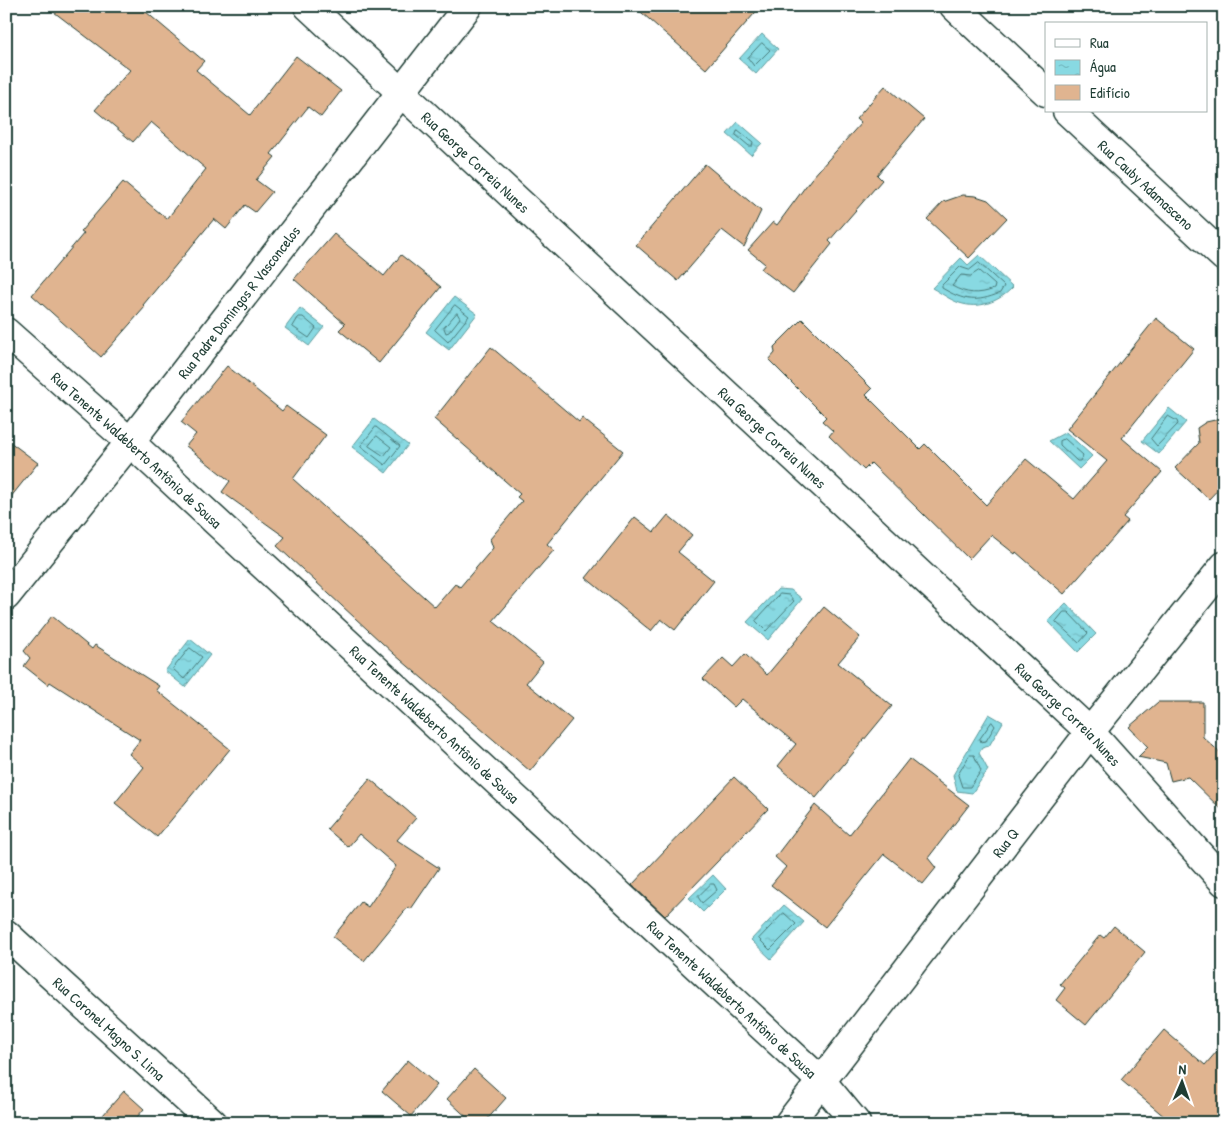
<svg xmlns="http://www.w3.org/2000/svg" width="1230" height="1129" viewBox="0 0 1230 1129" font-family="'Patrick Hand',sans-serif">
	<defs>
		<pattern id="water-ripples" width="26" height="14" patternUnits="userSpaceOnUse" patternTransform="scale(1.25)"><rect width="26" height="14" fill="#88d9e2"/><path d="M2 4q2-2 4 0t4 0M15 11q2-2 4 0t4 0" fill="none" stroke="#75bbc2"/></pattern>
	</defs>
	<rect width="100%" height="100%" fill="#fff"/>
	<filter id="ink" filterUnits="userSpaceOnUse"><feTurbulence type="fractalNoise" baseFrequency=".02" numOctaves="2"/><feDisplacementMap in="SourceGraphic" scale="10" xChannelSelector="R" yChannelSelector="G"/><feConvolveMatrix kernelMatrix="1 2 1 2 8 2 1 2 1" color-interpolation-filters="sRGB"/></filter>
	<g filter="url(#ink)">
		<g fill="url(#water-ripples)" stroke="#5e9b9c">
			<path d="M 762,34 L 778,49 L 756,74 L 739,59 Z"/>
			<path d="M 738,122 L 762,143 L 751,155 L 727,134 Z"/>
			<path d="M 979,255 L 1013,287 C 1001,300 982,309 963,304 C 953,302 941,293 932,288 L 961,258 L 968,265 Z"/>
			<path d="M 454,297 L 477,314 L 449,350 L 426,332 Z"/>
			<path d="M 300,308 L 324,327 L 309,346 L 285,328 Z"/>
			<path d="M 1169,408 L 1186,422 L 1159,454 L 1142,441 Z"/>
			<path d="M 374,419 L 408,445 L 386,473 L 352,447 Z"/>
			<path d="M 1066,432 L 1092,456 L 1079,469 L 1049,441 Z"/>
			<path d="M 778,589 L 791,590 L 802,599 L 768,640 L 747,622 Z"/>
			<path d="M 1066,603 L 1096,634 L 1078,652 L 1048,621 Z"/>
			<path d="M 190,639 L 210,655 L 185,687 L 165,671 Z"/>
			<path d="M 989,714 L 1003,722 L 989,746 L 982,748 L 979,753 L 988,770 L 972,793 L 957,791 L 953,775 Z"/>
			<path d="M 713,875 L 726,889 L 703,912 L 689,898 Z"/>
			<path d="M 784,905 L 804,922 L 771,959 L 751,940 Z"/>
		</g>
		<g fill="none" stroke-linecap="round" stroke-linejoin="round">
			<g stroke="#497b7a" stroke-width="1">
				<path d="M 762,43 L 770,50 L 754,66 L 748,58 Z"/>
				<path d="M 738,130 L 753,142 L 752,146 L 749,146 L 736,135 Z"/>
				<path d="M 979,263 L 1004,286 L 1000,293 C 976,303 964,301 942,288 L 942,285 L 960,267 L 969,270 Z"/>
				<path d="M 979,271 L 995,285 L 994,289 C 979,295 966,294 952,286 L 961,275 L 970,276 Z"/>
				<path d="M 455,305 L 469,316 L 448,342 L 435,330 Z"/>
				<path d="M 457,313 L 460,318 L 449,332 L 446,333 L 444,328 Z"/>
				<path d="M 299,317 L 303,317 L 316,328 L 309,338 L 293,327 Z"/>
				<path d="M 1168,416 L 1177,421 L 1178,424 L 1157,446 L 1151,439 Z"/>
				<path d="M 376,427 L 400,446 L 385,465 L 361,446 Z"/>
				<path d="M 377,436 L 391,447 L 384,456 L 369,446 Z"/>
				<path d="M 1065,439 L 1083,455 L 1080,461 L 1077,461 L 1060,445 L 1060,441 Z"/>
				<path d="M 780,594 L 789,595 L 794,601 L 766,631 L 756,621 Z"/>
				<path d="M 1064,612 L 1068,612 L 1088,633 L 1079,643 L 1056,622 Z"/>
				<path d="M 190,648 L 202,657 L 184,679 L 173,669 Z"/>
				<path d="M 992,722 L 995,726 L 986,741 L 981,742 L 980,739 Z"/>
				<path d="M 970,755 L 974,755 L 981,771 L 970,787 L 962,787 L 958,775 Z"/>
				<path d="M 711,884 L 714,884 L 717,890 L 702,903 L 698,897 Z"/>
				<path d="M 784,913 L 796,924 L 770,950 L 759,939 Z"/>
			</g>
		</g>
		<g fill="#e0b490" stroke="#1f3d34">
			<path d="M 46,6 L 139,6 L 204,61 L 196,70 L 250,115 L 296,56 L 341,91 L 321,117 L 308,107 L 271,154 L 275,157 L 256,180 L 272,192 L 255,212 L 245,205 L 226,229 L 214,219 L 143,305 L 145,307 L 101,357 L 32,295 L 84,233 L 81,231 L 123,182 L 167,219 L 206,169 L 151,122 L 133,142 L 95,110 L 130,70 Z"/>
			<path d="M 634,6 L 761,6 L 706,69 Z"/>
			<path d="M 885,86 L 924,119 L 877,175 L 882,180 L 829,241 L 832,244 L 793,293 L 761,269 L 765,264 L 748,250 L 773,222 L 777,225 L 811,179 L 861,123 L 856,119 Z"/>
			<path d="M 705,164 L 761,211 L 744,247 L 722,230 L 678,281 L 636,245 Z"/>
			<path d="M 963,195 L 976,196 L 988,200 L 1007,218 L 969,258 L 927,219 L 943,202 Z"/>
			<path d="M 334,234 L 384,276 L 401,255 L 441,287 L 379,363 L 339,330 L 345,324 L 294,279 Z"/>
			<path d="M 1156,318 L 1194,349 L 1122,438 L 1162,472 L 1123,517 L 1128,521 L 1064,594 L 1016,552 L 1015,554 L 991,535 L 969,559 L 871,463 L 864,470 L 829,436 L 833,431 L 822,421 L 826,417 L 769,360 L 775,353 L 774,347 L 802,319 L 872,389 L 866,395 L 920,449 L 925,444 L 986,505 L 1026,459 L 1074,499 L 1107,461 L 1067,429 Z"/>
			<path d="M 491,347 L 579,422 L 582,418 L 623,451 L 547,544 L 554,550 L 493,621 L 543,662 L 526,683 L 572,720 L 530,771 L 394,654 L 277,546 L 285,537 L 222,492 L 230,481 L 186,446 L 196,434 L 181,422 L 227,366 L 282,411 L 286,406 L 326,435 L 293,479 L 435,607 L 455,584 L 460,587 L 493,548 L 490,539 L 522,501 L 517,497 L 520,494 L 434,419 Z"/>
			<path d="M 1224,418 L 1224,483 L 1209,499 L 1175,468 L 1199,443 L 1197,428 L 1206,422 Z"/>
			<path d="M 6,439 L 38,463 L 6,503 Z"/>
			<path d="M 668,515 L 692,535 L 678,552 L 714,581 L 675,630 L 661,619 L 651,631 L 586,578 L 635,517 L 654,532 Z"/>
			<path d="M 824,607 L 860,637 L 838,663 L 892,706 L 816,798 L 778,766 L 796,744 L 742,699 L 734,707 L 703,679 L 723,658 L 733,667 L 745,654 L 767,675 Z"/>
			<path d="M 52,616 L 92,649 L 95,645 L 159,686 L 156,690 L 230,749 L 157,837 L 115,803 L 144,767 L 129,754 L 140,740 L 50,682 L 48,685 L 24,666 L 30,658 L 24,651 Z"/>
			<path d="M 1158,702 L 1203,702 L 1203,737 L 1224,756 L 1224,812 L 1188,777 L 1171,781 L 1166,763 L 1138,757 L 1148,747 L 1129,727 Z"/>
			<path d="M 909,759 L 969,805 L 928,858 L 936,868 L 923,884 L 884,854 L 825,927 L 771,885 L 786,867 L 775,857 L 815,805 L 849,835 Z"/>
			<path d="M 734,777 L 768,809 L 665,916 L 632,885 Z"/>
			<path d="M 370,779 L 416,818 L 397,840 L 439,868 L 411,909 L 408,907 L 364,961 L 333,937 L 361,902 L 368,907 L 396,866 L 359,834 L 348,847 L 327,829 Z"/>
			<path d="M 1114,926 L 1145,952 L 1086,1025 L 1056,1000 L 1065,988 L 1060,984 L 1100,935 L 1104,938 Z"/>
			<path d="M 1164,1030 L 1205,1065 L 1224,1043 L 1224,1123 L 1172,1123 L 1121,1080 Z"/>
			<path d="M 408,1060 L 437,1085 L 411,1116 L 382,1091 Z"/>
			<path d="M 474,1069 L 506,1098 L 484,1123 L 473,1123 L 447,1099 Z"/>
			<path d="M 124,1091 L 144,1109 L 132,1123 L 96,1123 Z"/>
		</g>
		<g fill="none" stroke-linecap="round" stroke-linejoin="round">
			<defs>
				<g id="street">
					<path id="s1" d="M 308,6 L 1090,732 L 1224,882"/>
					<path d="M 954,6 L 1046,92"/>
					<path id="s2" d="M 1067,111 L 1224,257"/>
					<path id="s3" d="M 6,332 L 130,442 L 822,1082 L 856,1123"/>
					<path id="s4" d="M 6,596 L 130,442 L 468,6"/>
					<path id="s5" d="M 6,934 L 213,1123"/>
					<path id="s6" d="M 789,1123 L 1090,732 L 1224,566"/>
				</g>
			</defs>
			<use href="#street" stroke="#1f3d34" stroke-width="31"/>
			<use href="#street" stroke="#fff" stroke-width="28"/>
		</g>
	</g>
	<g text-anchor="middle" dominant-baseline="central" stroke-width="4.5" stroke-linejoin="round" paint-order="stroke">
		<g font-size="15" fill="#1f3d34" stroke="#fff">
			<text stroke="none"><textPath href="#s1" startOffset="229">Rua George Correia Nunes</textPath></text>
			<text stroke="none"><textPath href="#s2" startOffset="108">Rua Cauby Adamasceno</textPath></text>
			<text stroke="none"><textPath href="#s4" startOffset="375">Rua Padre Domingos R Vasconcelos</textPath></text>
			<text stroke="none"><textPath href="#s1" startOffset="634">Rua George Correia Nunes</textPath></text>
			<text stroke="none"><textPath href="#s3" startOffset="176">Rua Tenente Waldeberto Antônio de Sousa</textPath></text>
			<text stroke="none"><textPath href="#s1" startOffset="1039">Rua George Correia Nunes</textPath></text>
			<text stroke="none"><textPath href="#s3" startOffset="581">Rua Tenente Waldeberto Antônio de Sousa</textPath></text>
			<text stroke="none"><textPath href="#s6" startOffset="354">Rua Q</textPath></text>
			<text stroke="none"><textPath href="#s3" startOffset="986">Rua Tenente Waldeberto Antônio de Sousa</textPath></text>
			<text stroke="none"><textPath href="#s5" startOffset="140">Rua Coronel Magno S. Lima</textPath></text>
		</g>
	</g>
	<rect width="1230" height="1129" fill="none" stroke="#fff" stroke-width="25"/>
	<rect x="12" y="12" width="1205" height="1104" fill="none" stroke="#1f3d34" stroke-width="2" filter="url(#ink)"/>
	<rect x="1045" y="22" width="162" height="90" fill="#ffffff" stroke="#a5b1ae"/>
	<rect x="1055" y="39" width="25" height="8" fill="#ffffff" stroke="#a5b1ae"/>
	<text x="1090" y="48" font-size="15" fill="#1f3d34">Rua</text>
	<rect x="1055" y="60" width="25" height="15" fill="url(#water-ripples)" stroke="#a5b1ae"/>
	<text x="1090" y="72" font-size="15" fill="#1f3d34">Água</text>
	<rect x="1055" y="85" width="25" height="15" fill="#e0b490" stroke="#a5b1ae"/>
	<text x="1090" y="98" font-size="15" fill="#1f3d34">Edifício</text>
	<g transform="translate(1182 1082) rotate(2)" stroke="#ffffff" stroke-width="4" paint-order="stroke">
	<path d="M0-4L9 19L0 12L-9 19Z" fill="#1f3d34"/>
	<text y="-8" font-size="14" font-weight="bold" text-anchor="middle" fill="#1f3d34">N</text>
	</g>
</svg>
